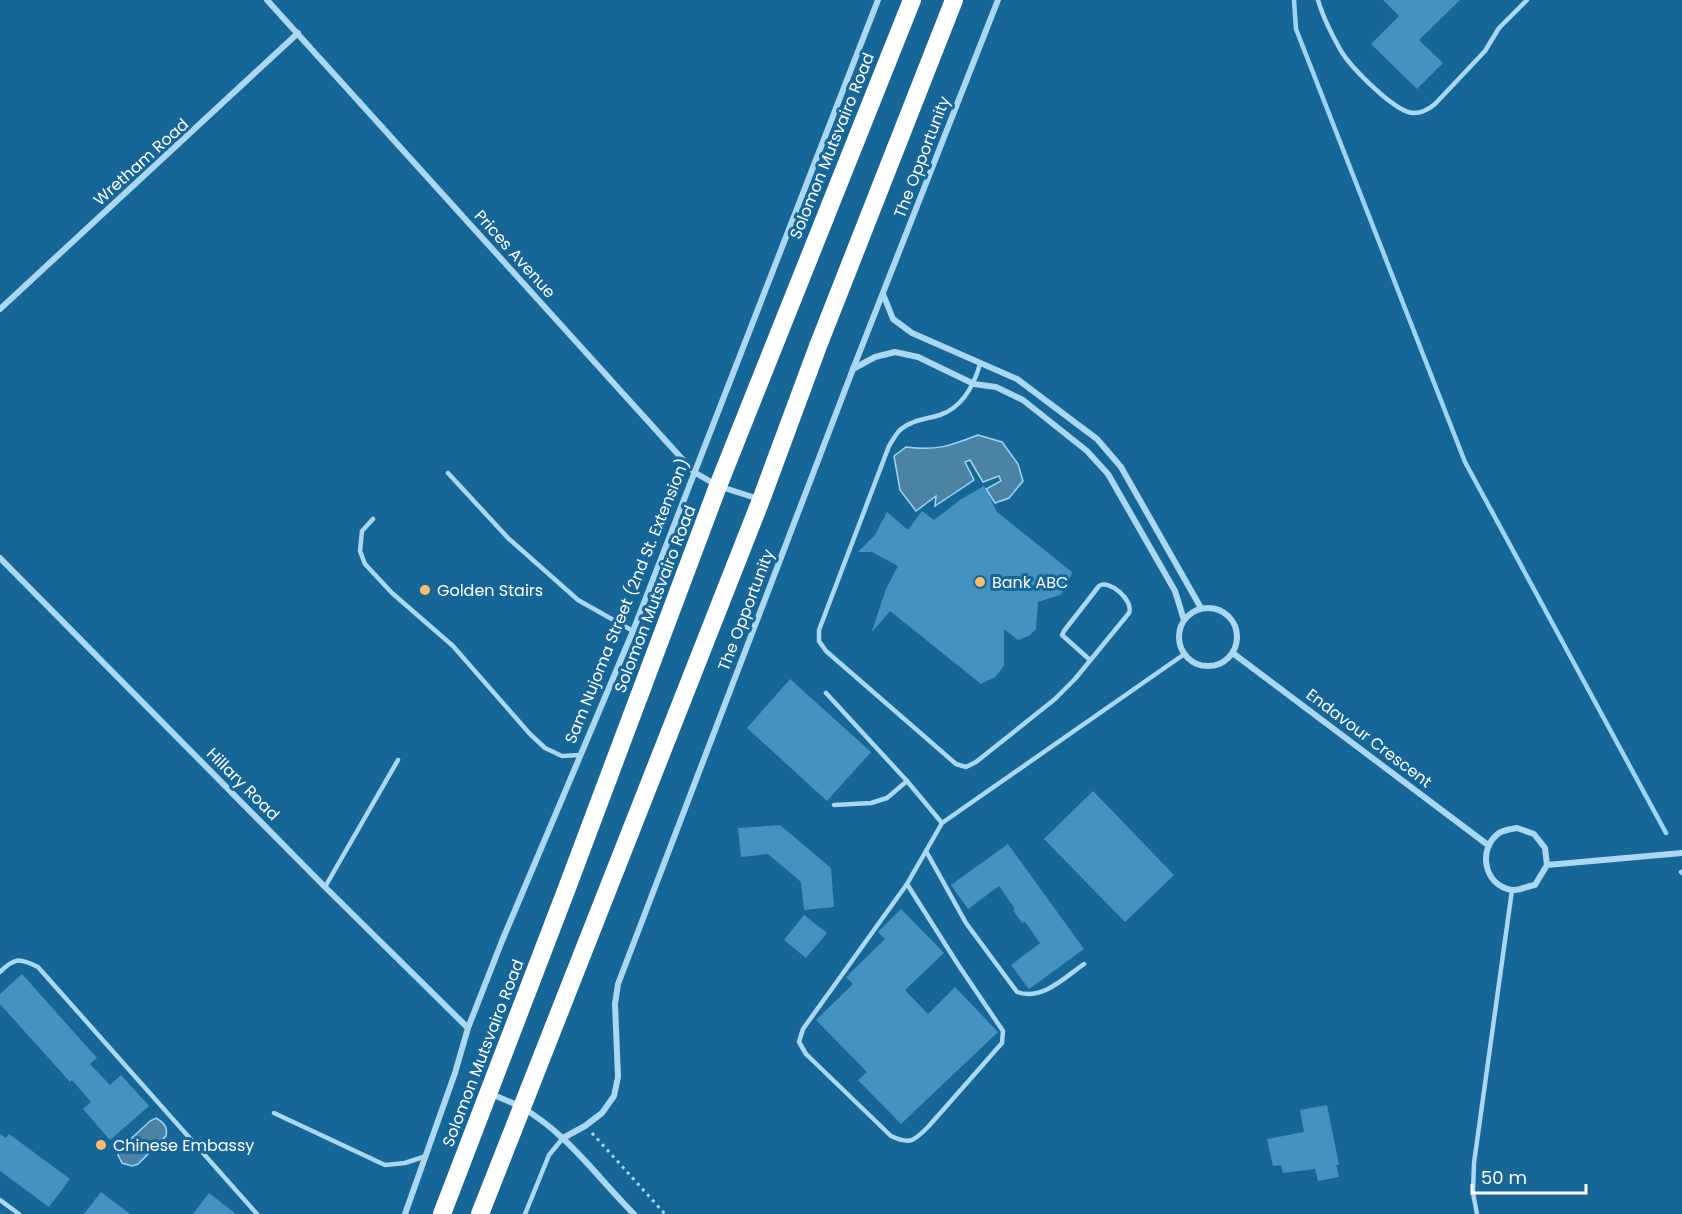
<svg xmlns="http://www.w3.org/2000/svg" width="1682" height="1214" viewBox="0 0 1682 1214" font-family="Poppins,sans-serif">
	<rect width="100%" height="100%" fill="#176698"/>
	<g fill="#4c82a4" stroke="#9ed5f4" stroke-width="1.5">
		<path d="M 978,435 L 1002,442 L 1018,464 L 1023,481 L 1009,498 L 995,503 L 986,489 L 1001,481 L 999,476 L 983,482 L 970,460 L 965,462 L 974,480 L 935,506 L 936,496 L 916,511 L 900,490 L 894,456 L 906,447 C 936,451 950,446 978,435 Z"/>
		<path d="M 156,1118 C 164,1123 168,1127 166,1136 L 138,1164 L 132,1166 L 122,1163 L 118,1155 L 121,1148 L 150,1121 Z"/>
	</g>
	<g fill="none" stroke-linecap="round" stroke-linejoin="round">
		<g stroke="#9ed5f4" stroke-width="4.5">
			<path d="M 1294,0 L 1296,29 L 1465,462 L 1666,833"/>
			<path d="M 1681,872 L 1682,873"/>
		</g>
	</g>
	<g fill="#4492c0">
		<path d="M 1383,0 L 1460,0 L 1419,40 L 1443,63 L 1417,89 L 1371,44 L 1399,16 Z"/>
		<path d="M 984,486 L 997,512 L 1072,572 L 1067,587 L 1060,595 L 1038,602 L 1036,629 L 1029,636 L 1018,640 L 1004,629 L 1004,666 L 995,677 L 981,684 L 890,611 L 873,631 L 872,631 L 886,589 L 898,566 L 872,552 L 858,552 L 875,535 L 887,512 L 908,530 L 922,511 L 934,520 L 960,500 Z"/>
		<path d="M 790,679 L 871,752 L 827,801 L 747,728 Z"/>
		<path d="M 1093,791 L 1174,875 L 1125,922 L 1044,839 Z"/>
		<path d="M 780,825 L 831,868 L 834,907 L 804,910 L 801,882 L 768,854 L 741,857 L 738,828 Z"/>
		<path d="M 1008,844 L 1084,949 L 1029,989 L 1011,965 L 1040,943 L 1025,922 L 1022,923 L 1013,910 L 1015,909 L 999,886 L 968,909 L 951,885 Z"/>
		<path d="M 901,909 L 944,953 L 905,990 L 928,1014 L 955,987 L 998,1032 L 901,1124 L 858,1080 L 867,1072 L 816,1020 L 853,984 L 846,977 L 885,939 L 878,932 Z"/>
		<path d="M 804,915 L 827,933 L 806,958 L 784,940 Z"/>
		<path d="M 22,974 L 97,1058 L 90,1064 L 110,1085 L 121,1075 L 149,1106 L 110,1140 L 83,1109 L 91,1102 L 72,1080 L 70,1082 L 0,1004 L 0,994 Z"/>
		<path d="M 1327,1105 L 1339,1165 L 1336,1165 L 1339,1177 L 1318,1181 L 1315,1169 L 1283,1173 L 1281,1165 L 1273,1166 L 1267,1139 L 1304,1132 L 1300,1110 Z"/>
		<path d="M 0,1134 L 6,1138 L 9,1134 L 70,1179 L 49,1207 L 0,1171 Z"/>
		<path d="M 101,1192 L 130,1214 L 84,1214 Z"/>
		<path d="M 209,1193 L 236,1214 L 193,1214 Z"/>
	</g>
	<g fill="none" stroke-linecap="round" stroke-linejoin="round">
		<path stroke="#abd7f1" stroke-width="3" stroke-dasharray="3 4.5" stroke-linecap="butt" d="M 592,1133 L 665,1214"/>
		<g stroke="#abd7f1" stroke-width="4.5">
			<path d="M 1318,0 C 1323,18 1332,35 1341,51 C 1351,67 1395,113 1414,113 C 1423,113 1429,109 1435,104 L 1485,51 L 1499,28 L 1527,0"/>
			<path d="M 980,364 C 974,385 963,407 940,415 C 927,419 911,420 900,430 C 896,434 892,441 889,446 L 819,630 L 819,641 L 826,651 L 956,764 L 966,767 L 976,762 L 1055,699 L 1075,679 L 1129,613 C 1134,600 1109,579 1099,586 L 1064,631 L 1062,635 L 1090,660"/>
			<path d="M 448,473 L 508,538 L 578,600 L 633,631"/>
			<path d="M 373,519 L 362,531 L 360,551 L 365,564 L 392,593 L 453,646 L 530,734 L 545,748 L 562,756 L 580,755"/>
			<path d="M 826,693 L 907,781 L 942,823"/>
			<path d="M 834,805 L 871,803 L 887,798 L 907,781"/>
			<path d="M 926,851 L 966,923 L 1017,992 C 1042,1001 1064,978 1084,964"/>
			<path d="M 907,884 L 959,966 L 1003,1031 L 1002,1043 L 928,1127 C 914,1141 910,1145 891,1136 L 806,1054 L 799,1042 L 803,1029 L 907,884 L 942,823 L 1183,655"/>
			<path d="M 325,887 L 398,760"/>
			<path d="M 0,972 C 15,957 20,958 38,967 L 257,1214"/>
			<path d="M 274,1113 L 385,1165 L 405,1163 L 426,1156"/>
			<path d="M 0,1200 L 19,1214"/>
			<path d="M 525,1214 L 549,1155 L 563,1138"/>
			<path d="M 1477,1214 L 1473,1193 L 1474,1163 L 1512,890"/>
		</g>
		<g stroke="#abd7f1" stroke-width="6">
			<path d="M 267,0 L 694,472 L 718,486 L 759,499"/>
			<path d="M 883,294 L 893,319 L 912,333 L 1017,379 L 1097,439 L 1121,467 L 1201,608"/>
			<path d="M 0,309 L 298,33"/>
			<path d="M 853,369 L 875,357 L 895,352 L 918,357 L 974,384 L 996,387 L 1023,400 L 1087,451 L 1108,474 L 1175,591 L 1184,620"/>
			<path d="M 0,558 L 325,887 L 468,1028"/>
			<circle cx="1208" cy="637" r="29"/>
			<path d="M 1234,654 L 1488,845"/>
			<path d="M 1517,828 L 1534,834 L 1545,848 L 1547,865 L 1535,885 C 1528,886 1518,891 1512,890 C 1484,886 1477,849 1499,833 C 1504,830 1512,829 1517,828 Z"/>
			<path d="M 1547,865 L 1682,853"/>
			<path d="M 491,1094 C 501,1098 511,1102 521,1107 C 567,1133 597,1177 634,1214"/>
			<path d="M 563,1138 L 585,1126 L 602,1113 L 614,1096 L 618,1077 L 615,1004 L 618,984 L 853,369 L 998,0"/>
			<path d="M 405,1214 L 455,1073 L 468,1028 L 502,941 L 633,631 L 878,0"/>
		</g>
		<g stroke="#fff" stroke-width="18">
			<path d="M 442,1214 L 567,888 L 718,486 L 912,0"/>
			<path d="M 480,1214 L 761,500 L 818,346 L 954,0"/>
		</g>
	</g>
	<g fill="#ffbb6c" stroke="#176698" stroke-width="2">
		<circle cx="980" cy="582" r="6"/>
		<circle cx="425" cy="590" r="6"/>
		<circle cx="101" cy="1145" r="6"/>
	</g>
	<g text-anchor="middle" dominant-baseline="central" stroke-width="6" stroke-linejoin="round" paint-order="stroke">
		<g font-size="16" fill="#fff" stroke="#176698">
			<text transform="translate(832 146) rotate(-68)">Solomon Mutsvairo Road</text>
			<text transform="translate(922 157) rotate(-69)">The Opportunity</text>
			<text transform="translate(141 162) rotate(-42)">Wretham Road</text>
			<text transform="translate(515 254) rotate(48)">Prices Avenue</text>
			<text transform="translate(655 599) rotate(-69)">Solomon Mutsvairo Road</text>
			<text transform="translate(627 601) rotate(-68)">Sam Nujoma Street (2nd St. Extension)</text>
			<text transform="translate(746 610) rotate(-69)">The Opportunity</text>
			<text transform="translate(1369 738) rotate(37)">Endavour Crescent</text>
			<text transform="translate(243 784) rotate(45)">Hillary Road</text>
			<text transform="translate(483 1053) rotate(-69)">Solomon Mutsvairo Road</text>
		</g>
		<g font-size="16" fill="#fff" stroke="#176698" text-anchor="start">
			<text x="992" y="582">Bank ABC</text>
			<text x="437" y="590">Golden Stairs</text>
			<text x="113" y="1145">Chinese Embassy</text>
		</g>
	</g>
	<path d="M1472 1184v9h114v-9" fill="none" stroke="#ffffff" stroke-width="3"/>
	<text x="1481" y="1184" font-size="18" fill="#ffffff" stroke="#176698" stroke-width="4.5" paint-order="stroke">50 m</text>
</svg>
